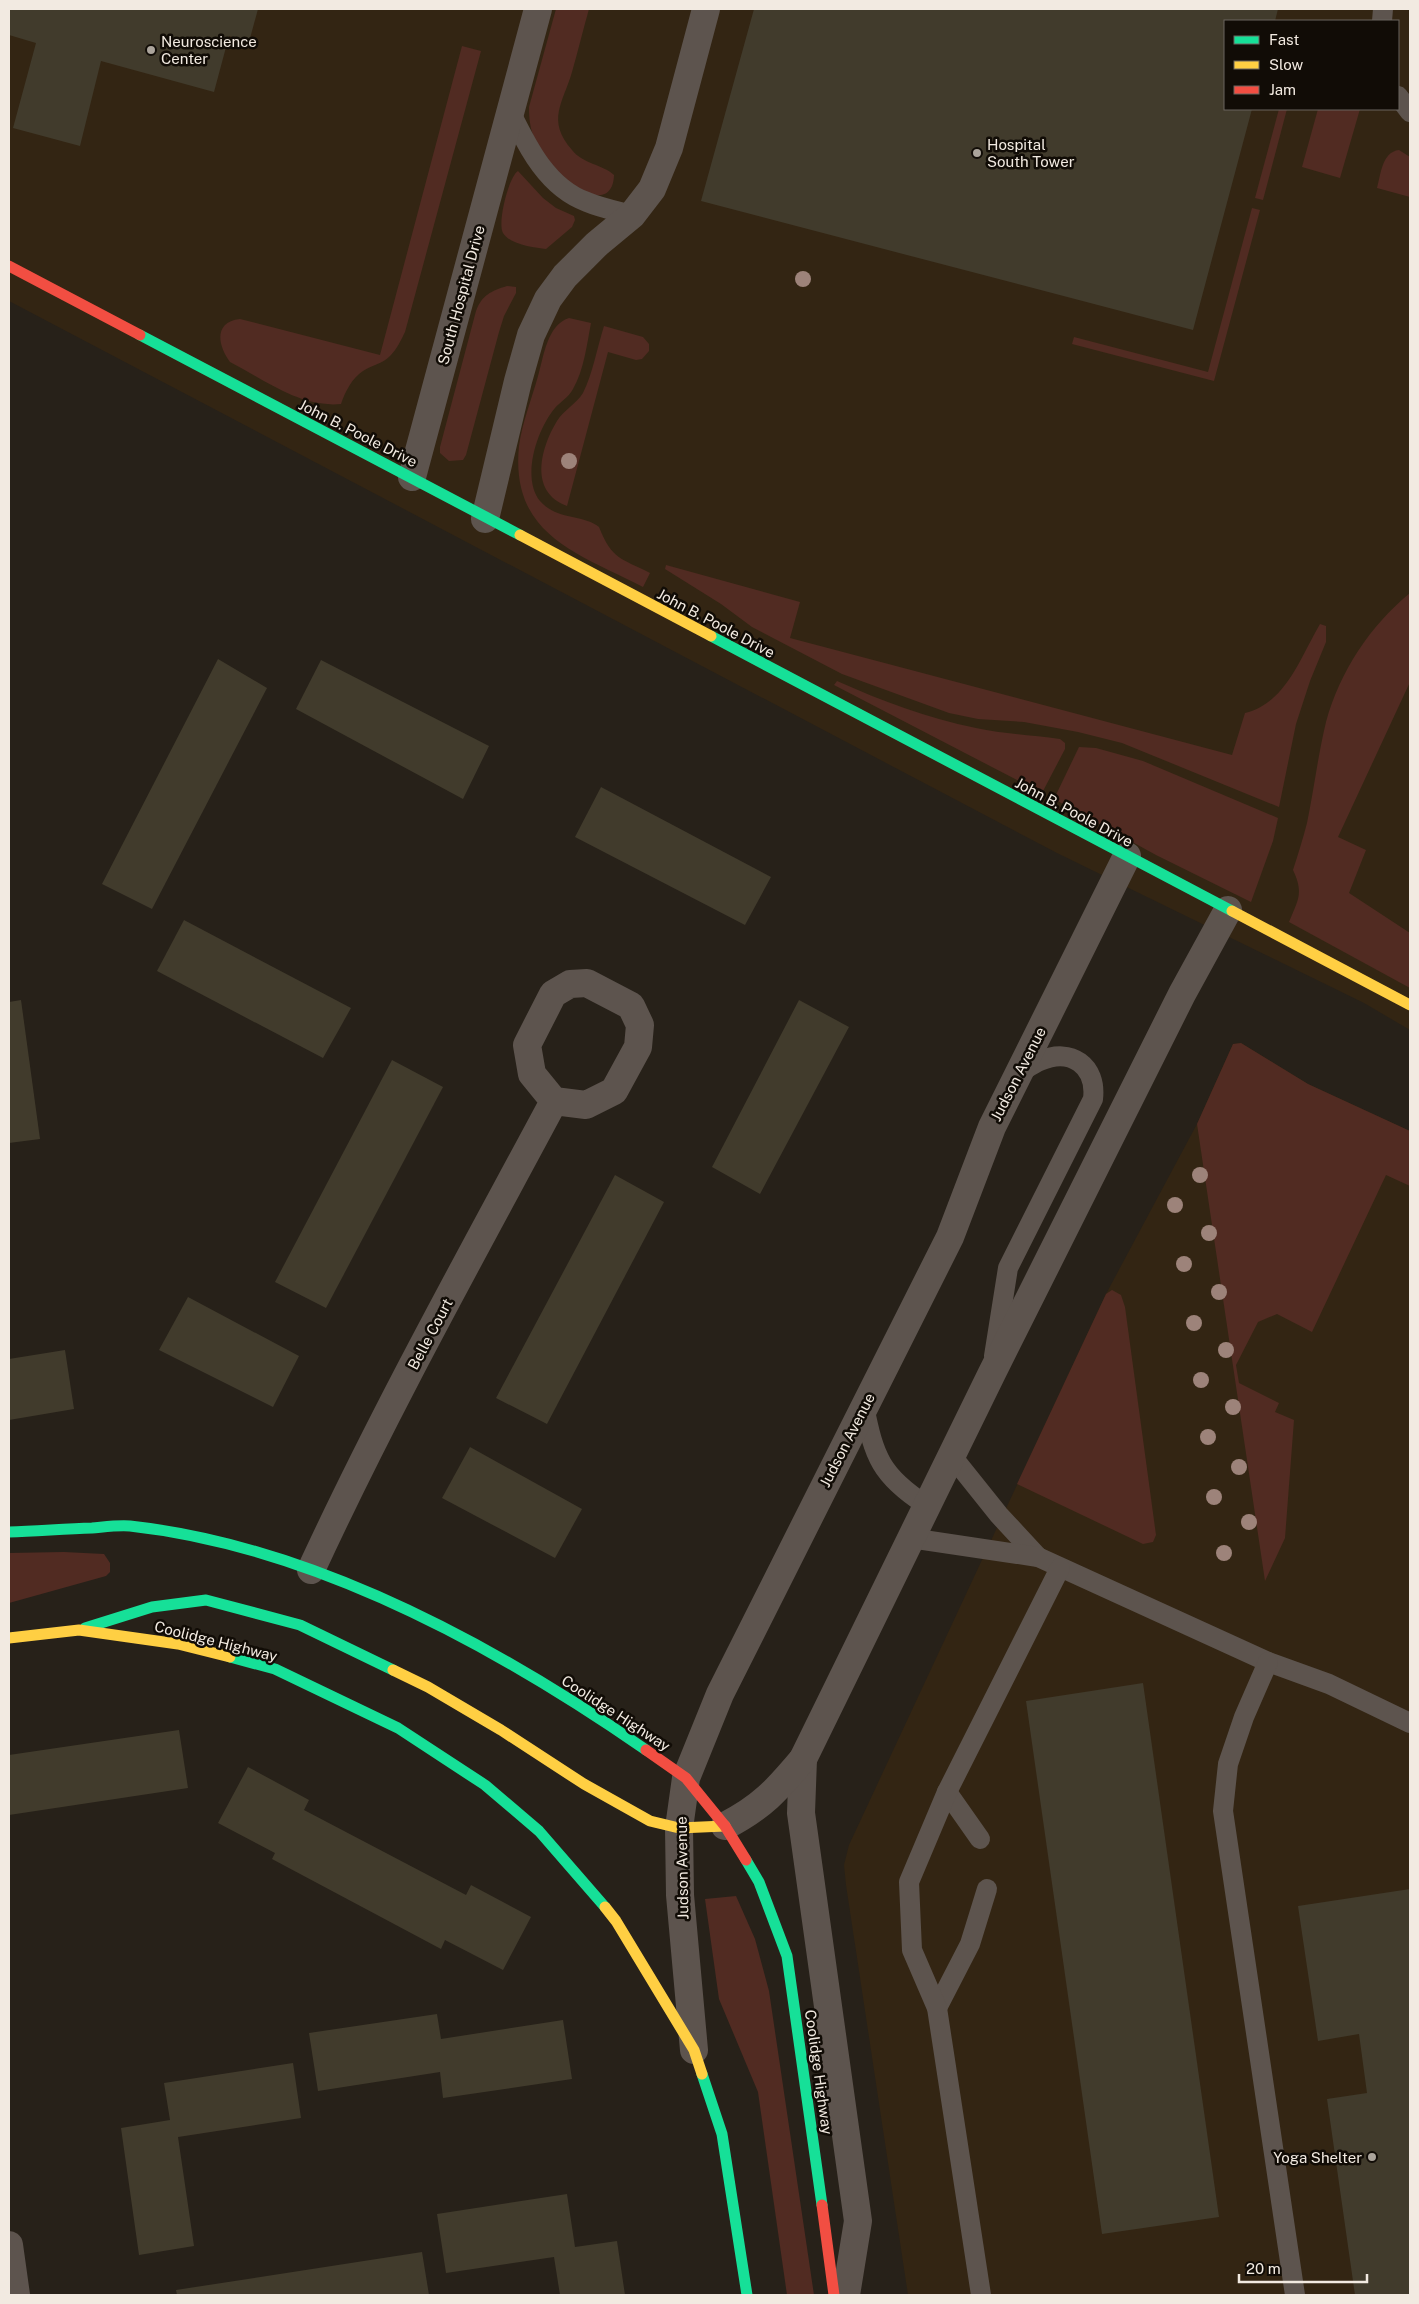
<svg xmlns="http://www.w3.org/2000/svg" width="1419" height="2304" viewBox="0 0 1419 2304" font-family="'Public Sans',sans-serif">
	<rect width="100%" height="100%" fill="#272119"/>
	<g fill="#332513" fill-rule="evenodd">
		<path d="M 9,9 L 1410,9 L 1410,1030 L 1364,1003 L 1057,853 L 9,301 ZM 1225,21 L 1398,21 L 1398,109 L 1225,109 Z"/>
		<path d="M 1241,1043 L 1308,1084 L 1410,1131 L 1410,2295 L 908,2295 L 846,1885 L 844,1865 L 849,1845 L 1106,1294 L 1197,1124 L 1233,1044 Z"/>
	</g>
	<g fill="#512b22">
		<path d="M 556,9 L 589,9 C 583,30 578,51 572,72 C 563,103 546,120 572,150 C 583,164 602,164 614,175 C 613,210 577,192 560,179 C 555,175 552,168 549,163 C 535,142 529,133 529,107 Z"/>
		<path d="M 462,46 L 481,51 L 405,332 C 401,340 397,349 390,356 C 382,364 372,365 363,371 C 352,378 345,392 341,404 C 300,408 265,380 230,362 C 218,346 213,322 240,319 L 380,355 Z"/>
		<path d="M 1279,109 L 1287,109 L 1263,200 L 1255,198 Z"/>
		<path d="M 1318,109 L 1360,109 L 1340,178 L 1302,167 Z"/>
		<path d="M 1399,150 L 1410,157 L 1410,197 L 1377,188 C 1381,174 1382,152 1399,150 Z"/>
		<path d="M 518,171 L 543,198 L 556,208 L 574,216 L 575,220 L 572,227 L 546,249 C 534,248 509,244 503,233 C 497,223 509,176 518,171 Z"/>
		<path d="M 1252,208 L 1260,210 L 1214,381 L 1072,344 L 1074,337 L 1208,372 Z"/>
		<path d="M 507,286 L 516,287 L 516,293 L 504,316 L 499,332 L 466,455 L 463,460 L 449,461 L 440,453 L 440,447 L 476,311 C 482,295 491,291 507,286 Z"/>
		<path d="M 569,318 L 591,323 C 587,344 584,370 573,389 C 569,397 560,402 555,408 C 537,429 521,478 540,501 C 558,521 583,514 599,527 C 612,560 621,558 650,573 L 643,587 C 577,553 510,535 519,446 C 522,423 532,398 538,376 C 544,356 547,325 569,318 Z"/>
		<path d="M 604,326 L 643,337 L 649,344 L 649,351 L 642,359 L 636,360 L 608,352 L 567,506 C 529,492 540,449 557,421 C 564,410 576,404 583,393 C 593,373 597,348 604,326 Z"/>
		<path d="M 666,565 L 800,602 L 790,638 L 1232,755 L 1245,713 C 1286,703 1300,658 1320,624 L 1326,626 L 1326,642 L 1310,681 L 1296,724 L 1279,807 L 1122,743 L 1078,732 L 1024,722 L 978,719 L 949,713 L 842,674 L 752,627 L 721,604 L 665,569 Z"/>
		<path d="M 1410,593 L 1410,682 L 1338,837 L 1366,850 L 1349,893 L 1410,933 L 1410,988 L 1289,922 C 1298,900 1304,893 1293,870 C 1298,854 1303,839 1307,823 C 1314,789 1318,755 1326,722 C 1340,671 1370,626 1410,593 Z"/>
		<path d="M 837,681 C 882,701 927,718 976,728 C 1003,734 1032,735 1060,739 L 1065,743 L 1065,749 L 1042,793 L 834,685 Z"/>
		<path d="M 1079,747 L 1096,748 L 1143,761 L 1278,818 L 1273,841 L 1251,902 L 1156,855 L 1054,799 Z"/>
		<path d="M 1241,1043 L 1308,1084 L 1410,1131 L 1410,1186 L 1386,1175 L 1312,1332 L 1277,1314 L 1258,1322 L 1236,1365 L 1239,1383 L 1279,1403 L 1275,1412 L 1294,1420 L 1285,1538 L 1265,1581 L 1197,1124 L 1233,1044 Z"/>
		<path d="M 1112,1290 L 1121,1295 L 1125,1307 L 1156,1535 L 1153,1542 L 1143,1544 L 1017,1484 L 1106,1294 Z"/>
		<path d="M 64,1552 L 104,1554 L 110,1563 L 110,1572 L 106,1576 L 9,1603 L 9,1553 Z"/>
		<path d="M 736,1896 L 755,1939 L 769,1991 L 814,2295 L 787,2295 L 758,2092 L 719,1999 L 705,1899 Z"/>
	</g>
	<g fill="#413b2c">
		<path d="M 9,9 L 258,9 L 249,42 L 229,36 L 214,92 L 101,61 L 80,146 L 13,128 L 36,43 L 9,35 Z"/>
		<path d="M 754,9 L 1278,9 L 1275,21 L 1225,21 L 1225,109 L 1252,109 L 1193,330 L 701,201 Z"/>
		<path d="M 218,659 L 267,688 L 152,909 L 102,884 Z"/>
		<path d="M 321,660 L 489,746 L 463,799 L 296,709 Z"/>
		<path d="M 601,787 L 771,877 L 745,925 L 575,837 Z"/>
		<path d="M 184,920 L 351,1008 L 323,1058 L 157,971 Z"/>
		<path d="M 21,1000 L 40,1139 L 9,1143 L 9,1002 Z"/>
		<path d="M 799,1000 L 849,1027 L 760,1194 L 712,1167 Z"/>
		<path d="M 392,1060 L 443,1087 L 326,1308 L 275,1282 Z"/>
		<path d="M 615,1175 L 664,1202 L 547,1424 L 496,1398 Z"/>
		<path d="M 188,1297 L 299,1356 L 273,1407 L 159,1350 Z"/>
		<path d="M 65,1350 L 74,1409 L 9,1420 L 9,1359 Z"/>
		<path d="M 470,1447 L 582,1509 L 555,1558 L 442,1498 Z"/>
		<path d="M 1143,1683 L 1219,2217 L 1102,2234 L 1026,1701 Z"/>
		<path d="M 179,1730 L 188,1788 L 9,1815 L 9,1755 Z"/>
		<path d="M 248,1767 L 309,1800 L 304,1810 L 466,1895 L 471,1885 L 531,1917 L 503,1970 L 445,1940 L 441,1949 L 272,1859 L 275,1853 L 218,1823 Z"/>
		<path d="M 1410,1889 L 1410,2295 L 1355,2295 L 1327,2099 L 1367,2093 L 1359,2034 L 1318,2041 L 1298,1906 Z"/>
		<path d="M 437,2014 L 441,2039 L 563,2020 L 572,2079 L 443,2098 L 440,2072 L 318,2091 L 309,2033 Z"/>
		<path d="M 293,2063 L 301,2118 L 178,2137 L 194,2246 L 139,2255 L 121,2128 L 170,2120 L 164,2083 Z"/>
		<path d="M 567,2194 L 575,2247 L 617,2241 L 625,2295 L 560,2295 L 554,2257 L 446,2273 L 437,2214 Z"/>
		<path d="M 422,2252 L 429,2295 L 177,2295 L 176,2290 Z"/>
	</g>
	<g fill="none" stroke-linecap="round" stroke-linejoin="round">
		<g stroke="#5d544e" stroke-width="20">
			<path d="M 1382,21 L 1383,9"/>
			<path d="M 1398,96 L 1410,112"/>
			<path d="M 511,113 C 528,148 548,188 587,202 C 601,208 617,211 632,215"/>
			<path d="M 994,1356 L 1008,1268 L 1093,1099 C 1097,1066 1071,1047 1040,1061 C 1033,1064 1026,1069 1019,1073"/>
			<path d="M 864,1406 C 874,1457 881,1476 926,1505"/>
			<path d="M 951,1455 L 999,1515 L 1038,1557"/>
			<path d="M 910,1538 L 1038,1557 L 1268,1662 L 1329,1684 L 1410,1723"/>
			<path d="M 1268,1662 L 1244,1717 L 1228,1764 L 1223,1811 L 1295,2295"/>
			<path d="M 947,1792 L 980,1839"/>
			<path d="M 937,2008 L 970,1944 L 987,1889"/>
			<path d="M 981,2295 L 937,2008 L 912,1950 L 909,1882 L 947,1792 L 1060,1568"/>
		</g>
		<g stroke="#5d544e" stroke-width="28">
			<path d="M 412,477 L 538,9"/>
			<path d="M 485,519 L 518,381 L 531,335 L 548,299 L 565,276 L 597,244 L 632,215 L 652,189 L 669,148 L 706,9"/>
			<path d="M 311,1570 C 385,1410 471,1256 554,1101 L 586,1105 L 614,1091 L 638,1047 L 640,1025 L 631,1006 L 587,983 L 570,984 L 553,994 L 527,1045 L 532,1074 L 554,1101"/>
			<path d="M 803,1759 L 801,1813 L 858,2221 L 846,2295"/>
			<path d="M 725,1826 C 762,1807 777,1790 803,1759 L 992,1373 L 1182,994 L 1228,910"/>
			<path d="M 694,2050 L 680,1895 L 679,1828 L 686,1778 L 720,1694 L 950,1237 L 992,1127 L 1127,856"/>
			<path d="M 9,2245 L 16,2295"/>
		</g>
		<g stroke="#16e098" stroke-width="11">
			<path d="M 140,335 L 520,535"/>
			<path d="M 711,636 L 1232,911"/>
			<path d="M 9,1532 C 37,1531 64,1529 92,1528 C 104,1527 118,1525 130,1526 C 313,1546 496,1646 646,1750"/>
			<path d="M 85,1628 L 152,1607 L 206,1600 L 300,1625 L 393,1670"/>
			<path d="M 230,1657 L 275,1669 L 398,1728 L 485,1785 L 539,1831 L 605,1907"/>
			<path d="M 746,1860 L 759,1882 L 787,1956 L 822,2205"/>
			<path d="M 702,2074 L 722,2134 L 747,2295"/>
		</g>
		<g stroke="#ffcf43" stroke-width="11">
			<path d="M 520,535 L 711,636"/>
			<path d="M 1232,911 L 1410,1005"/>
			<path d="M 9,1638 L 79,1630 L 178,1644 L 230,1657"/>
			<path d="M 393,1670 L 428,1687 L 501,1730 L 584,1784 L 650,1821 L 679,1828 L 725,1826"/>
			<path d="M 605,1907 L 616,1921 L 694,2050 L 702,2074"/>
		</g>
		<g stroke="#f24e42" stroke-width="11">
			<path d="M 9,266 L 140,335"/>
			<path d="M 646,1750 L 686,1778 L 725,1826 L 746,1860"/>
			<path d="M 822,2205 L 834,2295"/>
		</g>
	</g>
	<g fill="#9d837a">
		<circle cx="803" cy="279" r="8"/>
		<circle cx="569" cy="461" r="8"/>
		<circle cx="1200" cy="1175" r="8"/>
		<circle cx="1175" cy="1205" r="8"/>
		<circle cx="1209" cy="1233" r="8"/>
		<circle cx="1184" cy="1264" r="8"/>
		<circle cx="1219" cy="1292" r="8"/>
		<circle cx="1194" cy="1323" r="8"/>
		<circle cx="1226" cy="1350" r="8"/>
		<circle cx="1201" cy="1380" r="8"/>
		<circle cx="1233" cy="1407" r="8"/>
		<circle cx="1208" cy="1437" r="8"/>
		<circle cx="1239" cy="1467" r="8"/>
		<circle cx="1214" cy="1497" r="8"/>
		<circle cx="1249" cy="1522" r="8"/>
		<circle cx="1224" cy="1553" r="8"/>
	</g>
	<g fill="#aba49b" stroke="#110c06" stroke-width="2">
		<circle cx="151" cy="50" r="5"/>
		<circle cx="977" cy="153" r="5"/>
		<circle cx="1372" cy="2157" r="5"/>
	</g>
	<g text-anchor="middle" dominant-baseline="central" stroke-width="5" stroke-linejoin="round" paint-order="stroke">
		<g font-size="15" fill="#f2eae1" stroke="#110c06" text-anchor="start">
			<text x="161" y="41">Neuroscience<tspan x="161" dy="17">Center</tspan></text>
			<text x="987" y="144">Hospital<tspan x="987" dy="17">South Tower</tspan></text>
			<text x="1362" y="2157" text-anchor="end">Yoga Shelter</text>
		</g>
		<g font-size="15" fill="#f2eae1" stroke="#110c06">
			<text transform="translate(461 295) rotate(-75)">South Hospital Drive</text>
			<text transform="translate(358 433) rotate(27)">John B. Poole Drive</text>
			<text transform="translate(716 623) rotate(28)">John B. Poole Drive</text>
			<text transform="translate(1074 812) rotate(28)">John B. Poole Drive</text>
			<text transform="translate(1018 1074) rotate(-63)">Judson Avenue</text>
			<text transform="translate(430 1334) rotate(-62)">Belle Court</text>
			<text transform="translate(847 1440) rotate(-63)">Judson Avenue</text>
			<text transform="translate(216 1641) rotate(14)">Coolidge Highway</text>
			<text transform="translate(616 1713) rotate(33)">Coolidge Highway</text>
			<text transform="translate(682 1868) rotate(-91)">Judson Avenue</text>
			<text transform="translate(819 2072) rotate(82)">Coolidge Highway</text>
		</g>
	</g>
	<rect width="1419" height="2304" fill="none" stroke="#f2eae1" stroke-width="20"/>
	<rect x="1224" y="20" width="175" height="90" fill="#110c06" stroke="#6b655e"/>
	<rect x="1234" y="36" width="25" height="8" fill="#16e098" stroke="#6b655e"/>
	<text x="1269" y="45" font-size="15" fill="#f2eae1">Fast</text>
	<rect x="1234" y="61" width="25" height="8" fill="#ffcf43" stroke="#6b655e"/>
	<text x="1269" y="70" font-size="15" fill="#f2eae1">Slow</text>
	<rect x="1234" y="86" width="25" height="8" fill="#f24e42" stroke="#6b655e"/>
	<text x="1269" y="95" font-size="15" fill="#f2eae1">Jam</text>
	<path d="M1239 2274v8h128v-8" fill="none" stroke="#f2eae1" stroke-width="2.5"/>
	<text x="1246" y="2274" font-size="15" fill="#f2eae1" stroke="#110c06" stroke-width="4" paint-order="stroke">20 m</text>
</svg>
